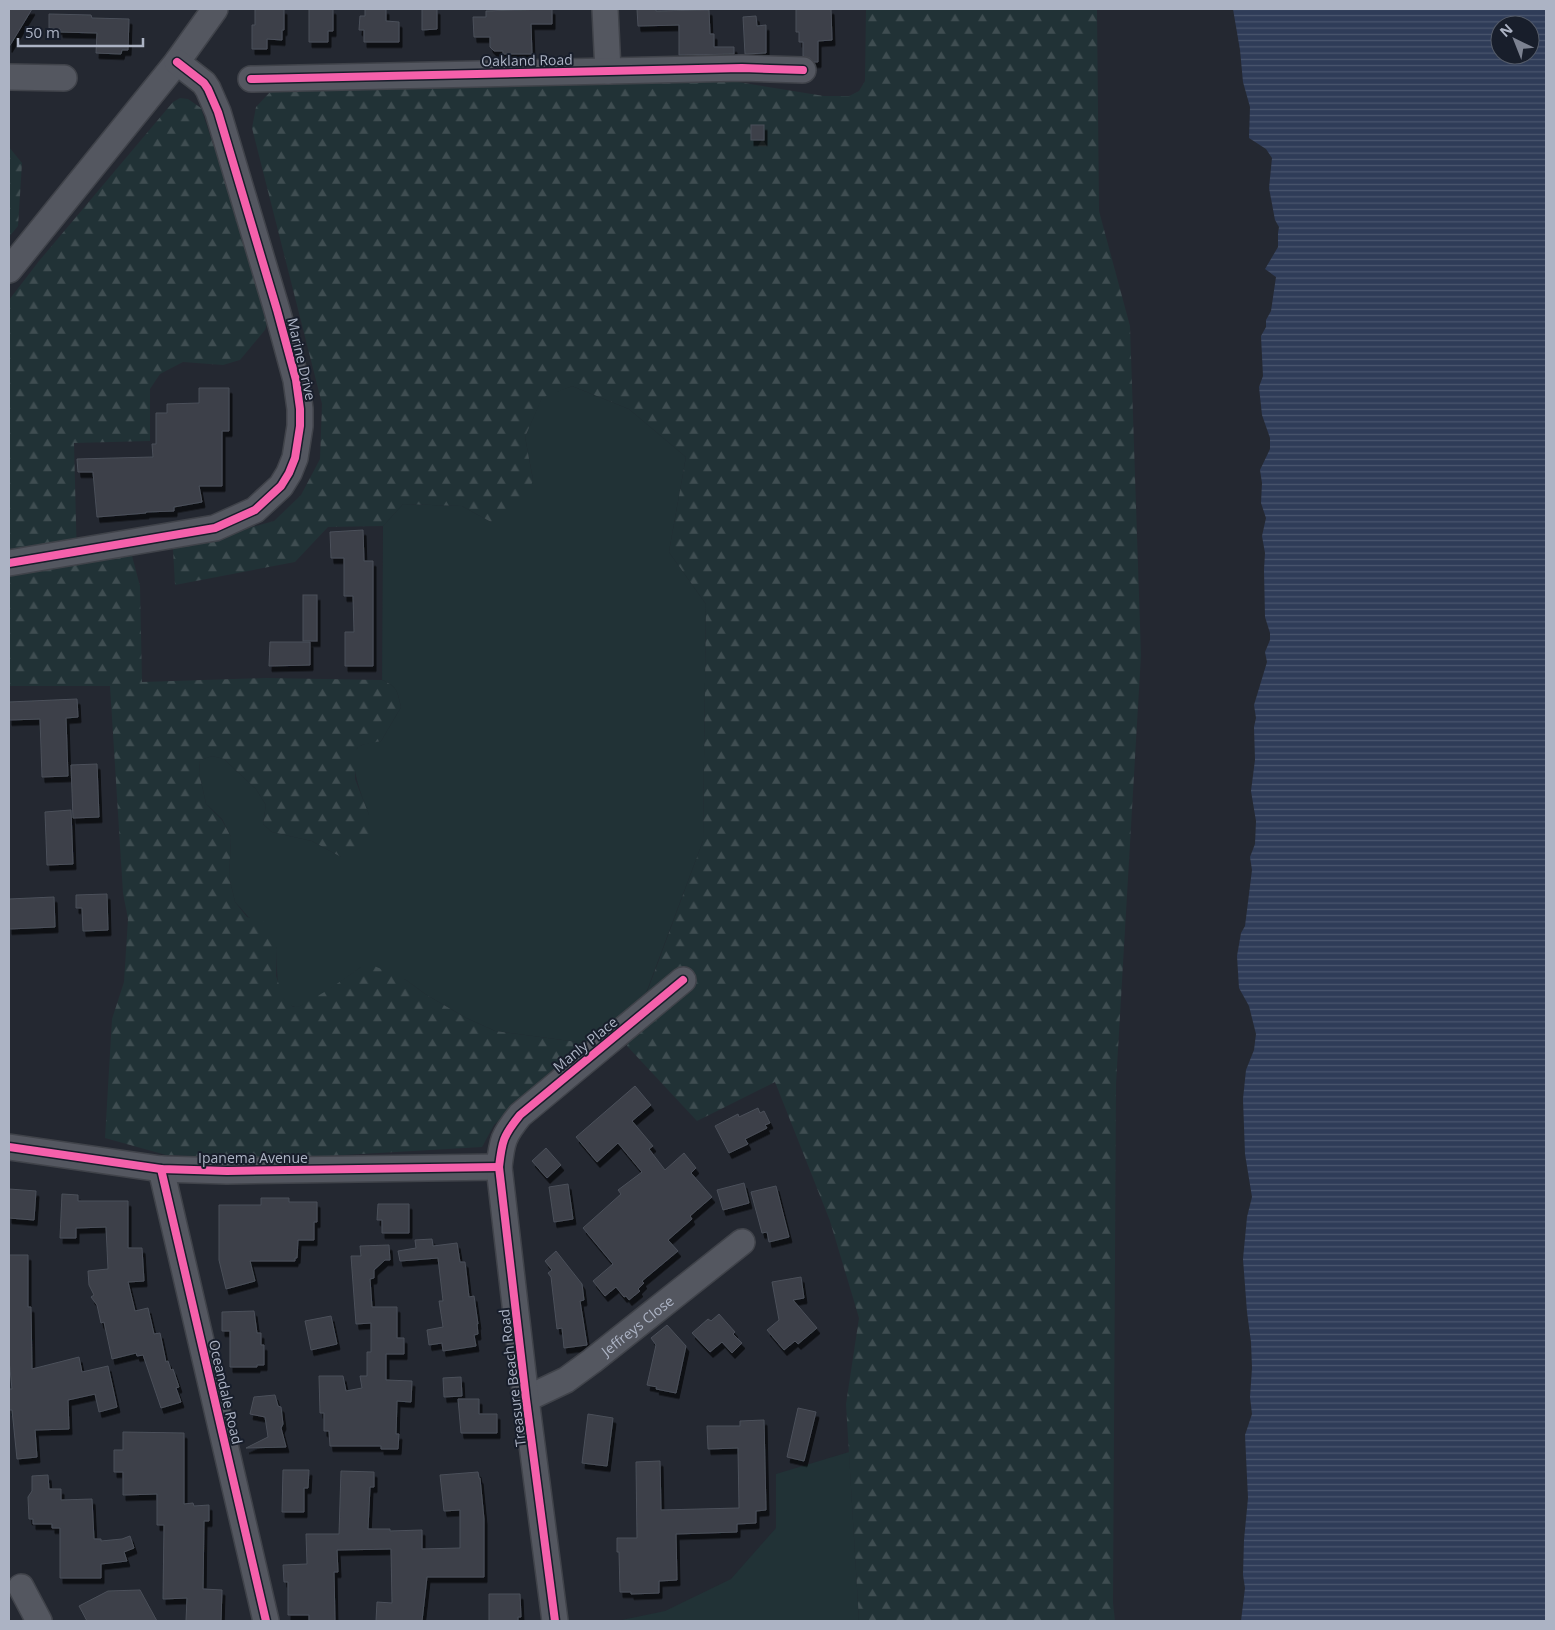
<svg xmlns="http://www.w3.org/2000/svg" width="1555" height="1630" viewBox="0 0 1555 1630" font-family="'Open Sans',sans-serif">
	<defs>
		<pattern id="forest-firs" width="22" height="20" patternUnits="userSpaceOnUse" patternTransform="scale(1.25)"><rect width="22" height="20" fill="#213236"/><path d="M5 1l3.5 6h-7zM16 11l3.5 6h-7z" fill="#3f4d51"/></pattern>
		<pattern id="water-rules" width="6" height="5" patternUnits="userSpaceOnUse" patternTransform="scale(1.25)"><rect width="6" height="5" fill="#2f3c58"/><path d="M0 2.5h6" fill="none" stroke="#4a566e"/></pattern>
		<filter id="shadow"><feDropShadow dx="3" dy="5.5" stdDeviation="0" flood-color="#0009"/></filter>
	</defs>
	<rect width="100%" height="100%" fill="#242831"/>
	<g fill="#213236">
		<path d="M 572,386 L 629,409 L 686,457 L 669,552 L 706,604 L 703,841 L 642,1004 L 592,1044 L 495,1031 L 466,1018 L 425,994 L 406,980 L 361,967 C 350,975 307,1008 295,1007 C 274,1003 277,964 277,949 L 235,902 L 229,877 L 231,837 L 222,819 L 206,804 L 199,773 L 200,760 L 212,756 L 224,759 L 256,789 L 266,805 L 263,824 L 272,832 L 312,841 L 341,857 L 369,815 C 364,802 346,759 358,747 C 364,743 375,742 381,741 L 401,707 C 397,691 398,687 382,680 L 383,526 L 403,504 L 462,506 L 491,522 L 533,480 L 525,437 L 542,397 Z"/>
		<path d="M 849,1452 L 859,1621 L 617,1621 L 665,1611 L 731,1579 L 776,1528 L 776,1474 Z"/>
	</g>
	<g fill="url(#forest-firs)">
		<path d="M 866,9 L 1097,9 L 1099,211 L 1130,326 L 1141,655 L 1116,1084 L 1113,1603 L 1115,1621 L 859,1621 L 846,1404 L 859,1318 L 830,1221 L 775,1082 L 697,1121 L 627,1046 L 703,841 L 706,604 L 669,552 L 686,457 L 629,409 L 572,386 L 542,398 L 525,437 L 533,480 L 522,511 L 491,522 L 462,506 L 403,504 L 383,526 L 328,527 L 295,562 L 175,585 L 173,549 L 274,521 L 301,495 L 320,459 L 322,404 L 252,128 L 256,107 L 271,91 L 302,86 L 713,78 L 824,96 L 849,96 L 859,91 L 865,81 Z"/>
		<path d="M 180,98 L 188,99 L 201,108 L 269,313 L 268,322 L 265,330 L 240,360 L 223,365 L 183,362 L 160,374 L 150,389 L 150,441 L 74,443 L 77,561 L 131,552 L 140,586 L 142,682 L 266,678 L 382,680 C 398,687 397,691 401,707 L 381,741 L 362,745 L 357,748 L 355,754 L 355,779 L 369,815 L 371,834 L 369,847 L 353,857 L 341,857 L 312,841 L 272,832 L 263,824 L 266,805 L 256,789 L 224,759 L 212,756 L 200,760 L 199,773 L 206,804 L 222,820 L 231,837 L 229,877 L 235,902 L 247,917 L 264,922 L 277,949 L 276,976 L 284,999 L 293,1007 L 300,1006 L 328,990 L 361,967 L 372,965 L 406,980 L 425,994 L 466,1018 L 495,1031 L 592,1044 L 521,1099 L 494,1125 L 482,1147 L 275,1159 L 166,1155 L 105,1138 L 112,1019 L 124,982 L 128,919 L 123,893 L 110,686 L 9,686 L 9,300 L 39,261 L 173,102 Z"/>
		<path d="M 9,147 L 22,163 L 18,226 L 9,237 Z"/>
	</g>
	<path fill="url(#water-rules)" fill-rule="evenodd" d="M 1233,9 L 1546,9 L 1546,1621 L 1241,1621 L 1245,1588 L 1243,1575 L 1244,1540 L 1248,1498 L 1245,1435 L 1252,1414 L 1250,1397 L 1252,1368 L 1251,1342 L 1247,1312 L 1243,1259 L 1247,1217 L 1252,1197 L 1245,1154 L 1243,1099 L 1246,1070 L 1254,1050 L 1256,1034 L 1249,1006 L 1239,988 L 1237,956 L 1241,933 L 1245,926 L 1252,870 L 1250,857 L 1255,844 L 1256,821 L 1251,791 L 1255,760 L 1254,727 L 1256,718 L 1254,705 L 1267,662 L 1265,652 L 1270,640 L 1270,633 L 1265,617 L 1264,570 L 1265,553 L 1262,536 L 1266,518 L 1261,503 L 1262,483 L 1260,470 L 1270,449 L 1270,438 L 1262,415 L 1259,387 L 1263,376 L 1261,336 L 1266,327 L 1266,320 L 1271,311 L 1276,277 L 1265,269 L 1278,247 L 1278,233 L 1279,227 L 1275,220 L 1269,188 L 1272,158 L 1266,149 L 1249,138 L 1250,107 L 1243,82 L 1240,50 ZM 1500,25 L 1530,25 L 1530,55 L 1500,55 Z"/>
	<g fill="#3c3f48" stroke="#4b505a" filter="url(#shadow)">
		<path d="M 9,9 L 32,9 L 9,47 Z"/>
		<path d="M 255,9 L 284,9 L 284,30 L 282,30 L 282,40 L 267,39 L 267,49 L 252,49 L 252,25 L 255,25 Z"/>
		<path d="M 309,9 L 333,9 L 333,31 L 328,31 L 328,42 L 309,42 Z"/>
		<path d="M 365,9 L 386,9 L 386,21 L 399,22 L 399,42 L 364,42 L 364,30 L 359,30 L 360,16 L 365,16 Z"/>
		<path d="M 422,9 L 437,9 L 437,29 L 422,30 Z"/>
		<path d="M 552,9 L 552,24 L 531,24 L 532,54 L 503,54 L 503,51 L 494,51 L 490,47 L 490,37 L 474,37 L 473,17 L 486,17 L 486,11 Z"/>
		<path d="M 637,9 L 656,9 L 656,11 L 709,10 L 710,34 L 714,34 L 714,47 L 734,47 L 734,54 L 679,55 L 679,25 L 638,26 Z"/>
		<path d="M 796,9 L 831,9 L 832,40 L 818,41 L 818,62 L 814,62 L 810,58 L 803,56 L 803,42 L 799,42 L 799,32 L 796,32 Z"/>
		<path d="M 49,14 L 91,15 L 92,18 L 129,19 L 128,50 L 122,50 L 121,54 L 96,53 L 97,33 L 60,32 L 60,29 L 49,28 Z"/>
		<path d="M 756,16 L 757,26 L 766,25 L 766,53 L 745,54 L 743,17 Z"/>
		<rect x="751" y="125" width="13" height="15"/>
		<path d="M 199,388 L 229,388 L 229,431 L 222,431 L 222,486 L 199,486 L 202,502 L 174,507 L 174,511 L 146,512 L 146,513 L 97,517 L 93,472 L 78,472 L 77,459 L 153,457 L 152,444 L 156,444 L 156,413 L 167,413 L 167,404 L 199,403 Z"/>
		<path d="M 363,530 L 364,561 L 373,561 L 373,666 L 345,666 L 345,632 L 354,632 L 353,596 L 344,596 L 344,558 L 331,558 L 330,532 Z"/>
		<rect x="303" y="595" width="14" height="46"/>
		<path d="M 270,642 L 310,642 L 310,665 L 269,666 Z"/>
		<path d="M 77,699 L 78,717 L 66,718 L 68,776 L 42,777 L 40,719 L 9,720 L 9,702 Z"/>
		<path d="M 97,764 L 99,817 L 73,818 L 71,765 Z"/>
		<path d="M 71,810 L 73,864 L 47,865 L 45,812 Z"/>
		<path d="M 107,894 L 108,930 L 83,931 L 82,908 L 76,908 L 76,895 Z"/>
		<path d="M 54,897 L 55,927 L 9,929 L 9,899 Z"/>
		<path d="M 635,1086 L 651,1105 L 632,1121 L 653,1146 L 649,1149 L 665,1170 L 684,1153 L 696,1168 L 691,1173 L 712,1197 L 690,1216 L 692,1219 L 668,1240 L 678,1251 L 642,1281 L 644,1283 L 638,1289 L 640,1291 L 629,1300 L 626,1296 L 624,1297 L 616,1287 L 605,1296 L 593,1281 L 613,1264 L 583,1228 L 621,1194 L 618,1190 L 642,1172 L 618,1143 L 597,1162 L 576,1137 Z"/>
		<path d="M 758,1108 L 760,1113 L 764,1111 L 770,1123 L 765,1125 L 767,1128 L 745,1139 L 748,1144 L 729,1153 L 715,1126 L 738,1114 L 739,1117 Z"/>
		<path d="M 546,1148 L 561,1165 L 547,1178 L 532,1161 Z"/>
		<path d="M 744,1183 L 749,1203 L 723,1210 L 717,1190 Z"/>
		<path d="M 568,1184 L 573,1219 L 554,1222 L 549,1187 Z"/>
		<path d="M 776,1186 L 789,1237 L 769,1242 L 767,1232 L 762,1233 L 751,1192 Z"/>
		<path d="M 9,1189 L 36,1191 L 34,1220 L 9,1218 Z"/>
		<path d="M 62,1194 L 78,1195 L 78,1201 L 128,1201 L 128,1248 L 142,1248 L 144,1281 L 128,1282 L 135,1311 L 148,1308 L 154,1334 L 160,1333 L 166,1362 L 168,1361 L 171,1370 L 173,1369 L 179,1387 L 176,1388 L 181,1402 L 161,1408 L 143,1355 L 137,1356 L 136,1353 L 112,1359 L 104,1322 L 101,1323 L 97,1305 L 91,1297 L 94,1295 L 89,1285 L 88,1271 L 108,1269 L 106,1227 L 76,1228 L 76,1238 L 60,1238 Z"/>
		<path d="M 261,1198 L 289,1198 L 289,1202 L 317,1202 L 317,1222 L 314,1222 L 314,1240 L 298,1240 L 297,1258 L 295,1258 L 295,1261 L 250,1261 L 255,1281 L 226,1289 L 219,1260 L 219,1205 L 261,1205 Z"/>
		<path d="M 378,1204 L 409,1204 L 409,1233 L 382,1233 L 382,1220 L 377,1220 Z"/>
		<path d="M 432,1239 L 433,1246 L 457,1243 L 460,1262 L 465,1262 L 469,1297 L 474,1296 L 478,1324 L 477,1324 L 478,1334 L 474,1335 L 476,1346 L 443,1351 L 442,1343 L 429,1345 L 427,1330 L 443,1327 L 439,1301 L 443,1301 L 438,1258 L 400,1261 L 398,1251 L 416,1248 L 415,1240 Z"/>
		<path d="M 389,1245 L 390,1260 L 385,1260 L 374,1270 L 374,1278 L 370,1279 L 372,1307 L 397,1307 L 397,1338 L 404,1338 L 404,1354 L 386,1354 L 386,1380 L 412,1381 L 411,1402 L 397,1401 L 396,1434 L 399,1434 L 398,1449 L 381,1449 L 381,1446 L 330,1446 L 329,1431 L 324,1431 L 324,1413 L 320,1413 L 319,1376 L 343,1376 L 346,1391 L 362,1388 L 360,1376 L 367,1376 L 367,1352 L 371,1352 L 371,1323 L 356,1324 L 351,1256 L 361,1256 L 360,1246 Z"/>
		<path d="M 556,1251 L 582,1284 L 584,1300 L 580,1301 L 587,1345 L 564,1348 L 562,1328 L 557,1329 L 551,1277 L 548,1273 L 552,1270 L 545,1261 Z"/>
		<path d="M 9,1255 L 28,1255 L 28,1307 L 31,1307 L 32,1369 L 79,1357 L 82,1372 L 108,1366 L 117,1407 L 99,1412 L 95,1394 L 68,1400 L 69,1429 L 35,1430 L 37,1457 L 17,1459 L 12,1410 L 9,1410 L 9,1389 L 12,1389 L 9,1359 Z"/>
		<path d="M 801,1277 L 804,1298 L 793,1300 L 817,1328 L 798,1344 L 795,1341 L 784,1350 L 767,1330 L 779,1320 L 772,1282 Z"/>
		<path d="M 254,1311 L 257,1333 L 261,1333 L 261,1345 L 264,1345 L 264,1365 L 257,1365 L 257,1367 L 230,1367 L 230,1331 L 222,1331 L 222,1312 Z"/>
		<path d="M 719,1314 L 735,1332 L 733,1334 L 742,1343 L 732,1353 L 722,1342 L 710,1352 L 692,1333 L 708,1319 L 711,1321 Z"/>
		<path d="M 331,1316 L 337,1344 L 311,1350 L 305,1321 Z"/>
		<path d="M 667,1325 L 686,1346 L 676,1393 L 656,1389 L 657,1387 L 647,1385 L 656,1345 L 651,1338 Z"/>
		<path d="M 461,1377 L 462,1396 L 444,1397 L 443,1378 Z"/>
		<path d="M 275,1395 L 278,1406 L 281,1407 L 283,1424 L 281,1428 L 286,1447 L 246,1448 L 268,1437 L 265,1417 L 250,1414 L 254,1397 Z"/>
		<path d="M 458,1399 L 479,1399 L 479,1414 L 497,1414 L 497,1433 L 461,1433 Z"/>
		<path d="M 798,1408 L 816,1412 L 804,1461 L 787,1457 Z"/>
		<path d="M 588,1414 L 613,1418 L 607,1466 L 582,1463 Z"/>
		<path d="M 764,1420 L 766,1510 L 756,1511 L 756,1523 L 737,1524 L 737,1532 L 676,1534 L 677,1580 L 659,1581 L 659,1593 L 631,1594 L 631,1592 L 620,1592 L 619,1552 L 617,1552 L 617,1538 L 637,1538 L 636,1462 L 660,1461 L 661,1510 L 739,1508 L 738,1448 L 708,1449 L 707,1426 L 740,1426 L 740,1421 Z"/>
		<path d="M 123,1432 L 184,1433 L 184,1504 L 193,1503 L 194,1506 L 209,1505 L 209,1521 L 204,1521 L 203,1589 L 222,1590 L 221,1621 L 186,1621 L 187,1598 L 163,1599 L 164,1525 L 157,1525 L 157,1494 L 123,1495 L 123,1472 L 114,1472 L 114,1450 L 123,1450 Z"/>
		<path d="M 283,1470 L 309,1470 L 308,1488 L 304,1488 L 304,1512 L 282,1512 Z"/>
		<path d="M 341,1471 L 374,1472 L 374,1487 L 370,1487 L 368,1529 L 390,1529 L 390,1531 L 422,1530 L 422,1549 L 460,1548 L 460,1510 L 444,1511 L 440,1475 L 478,1472 L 479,1478 L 480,1478 L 484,1519 L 484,1577 L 427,1577 L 422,1621 L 376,1621 L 377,1602 L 392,1603 L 391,1549 L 337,1550 L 338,1572 L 334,1572 L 335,1621 L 309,1621 L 309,1615 L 288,1615 L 288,1582 L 284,1582 L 283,1565 L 307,1564 L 306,1534 L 339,1534 Z"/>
		<path d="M 48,1475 L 49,1489 L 61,1489 L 61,1500 L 92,1499 L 94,1539 L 101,1539 L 101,1541 L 122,1539 L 130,1536 L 134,1548 L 124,1552 L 127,1561 L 101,1564 L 101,1578 L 60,1578 L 60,1528 L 52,1528 L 52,1524 L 33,1524 L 33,1519 L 29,1519 L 28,1497 L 32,1491 L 32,1476 Z"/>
		<path d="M 140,1590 L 157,1621 L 87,1621 L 79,1606 L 108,1591 Z"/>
		<path d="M 489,1594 L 520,1594 L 521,1617 L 518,1617 L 518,1621 L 489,1621 Z"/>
	</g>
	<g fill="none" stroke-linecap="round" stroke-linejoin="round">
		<defs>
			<g id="minor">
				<path d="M 605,9 L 608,71"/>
				<path d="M 9,77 L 64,78"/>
				<path d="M 251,79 L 742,68 L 803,70"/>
				<path d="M 9,270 L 177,62 L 215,9"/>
				<path d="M 9,563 L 215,528 L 255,510 L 281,486 L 289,473 L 295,458 L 300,426 L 300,409 L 296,380 L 277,310 L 218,112 L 208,89 L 204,83 L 177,62"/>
				<path d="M 9,1147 L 161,1169 L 227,1171 L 499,1167"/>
				<path d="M 161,1169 L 266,1621"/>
				<path id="s1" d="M 526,1399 L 566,1380 L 592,1361 L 742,1242"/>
				<path d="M 21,1587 L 39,1621"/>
				<path d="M 555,1621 L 526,1399 L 499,1167 C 502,1141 503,1136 520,1115 L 683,980"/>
			</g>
		</defs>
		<use href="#minor" stroke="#40434a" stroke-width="28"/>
		<use href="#minor" stroke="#545760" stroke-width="25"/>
		<defs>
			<g id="cycleway">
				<path d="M 251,79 L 742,68 L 803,70"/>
				<path d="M 9,563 L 215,528 L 255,510 L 281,486 L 289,473 L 295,458 L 300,426 L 300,409 L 296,380 L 277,310 L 218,112 L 208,89 L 204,83 L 177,62"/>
				<path d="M 9,1147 L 161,1169 L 227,1171 L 499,1167"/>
				<path d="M 161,1169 L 266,1621"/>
				<path d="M 555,1621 L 526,1399 L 499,1167 C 502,1141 503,1136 520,1115 L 683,980"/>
			</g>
		</defs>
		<use href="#cycleway" stroke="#181e2b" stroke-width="11"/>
		<use href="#cycleway" stroke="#f560ab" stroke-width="8"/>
	</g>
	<g text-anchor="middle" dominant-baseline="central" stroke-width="4" stroke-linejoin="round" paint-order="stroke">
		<g font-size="14" fill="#acb3c4" stroke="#181e2b">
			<text transform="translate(527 60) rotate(-1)">Oakland Road</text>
			<text transform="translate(302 359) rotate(77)">Marine Drive</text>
			<text transform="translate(585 1044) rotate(-39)">Manly Place</text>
			<text x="253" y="1157">Ipanema Avenue</text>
			<text stroke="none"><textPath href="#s1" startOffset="134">Jeffreys Close</textPath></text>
			<text transform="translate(512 1378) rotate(-97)">Treasure Beach Road</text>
			<text transform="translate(226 1392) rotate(77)">Oceandale Road</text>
		</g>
	</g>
	<rect width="1555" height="1630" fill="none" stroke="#acb3c4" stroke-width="20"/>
	<g transform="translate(1515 40) rotate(317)"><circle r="24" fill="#181e2b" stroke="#535a68"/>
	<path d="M0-4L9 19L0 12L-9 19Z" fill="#7c8291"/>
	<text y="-8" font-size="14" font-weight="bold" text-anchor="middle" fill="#acb3c4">N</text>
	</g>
	<path d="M18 38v8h125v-8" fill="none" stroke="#acb3c4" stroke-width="2.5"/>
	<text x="25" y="38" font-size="15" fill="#acb3c4" stroke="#181e2b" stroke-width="4" paint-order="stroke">50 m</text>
</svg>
